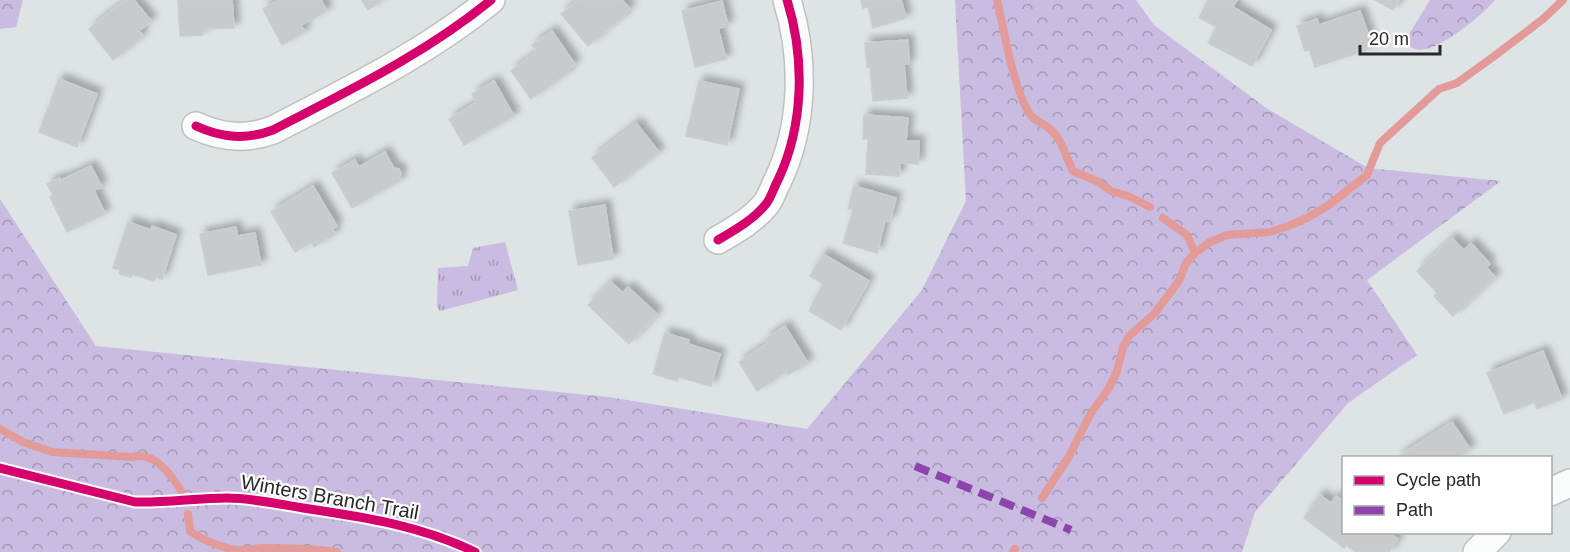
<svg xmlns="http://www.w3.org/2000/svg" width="1570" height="552" viewBox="0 0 1570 552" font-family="Arial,sans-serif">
	<defs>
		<pattern id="forest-crowns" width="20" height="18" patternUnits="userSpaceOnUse" patternTransform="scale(1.5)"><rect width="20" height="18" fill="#c9bce0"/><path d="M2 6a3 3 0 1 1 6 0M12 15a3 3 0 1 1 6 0" fill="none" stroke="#a399b6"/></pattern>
		<pattern id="park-tufts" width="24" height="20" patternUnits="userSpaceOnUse" patternTransform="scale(1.5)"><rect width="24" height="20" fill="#c9bce0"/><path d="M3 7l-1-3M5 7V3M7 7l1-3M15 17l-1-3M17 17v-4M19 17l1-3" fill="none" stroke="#a399b6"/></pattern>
		<filter id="shadow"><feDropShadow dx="5.5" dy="-5.5" stdDeviation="3" flood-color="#0004"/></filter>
	</defs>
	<rect width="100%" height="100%" fill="#dee3e6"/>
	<g fill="url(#forest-crowns)">
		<path d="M 0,0 L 23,0 L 16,27 L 0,29 Z"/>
		<path d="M 955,0 L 1136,0 L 1154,25 L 1266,108 L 1368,168 L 1501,181 L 1367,280 L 1417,355 L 1348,403 L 1255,512 L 1242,552 L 0,552 L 0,199 L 96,346 L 608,397 L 807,429 L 922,290 L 966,201 Z"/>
		<path d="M 1430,0 L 1495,0 C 1481,16 1443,48 1421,50 C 1415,50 1408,46 1403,44 Z"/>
	</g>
	<path fill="url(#park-tufts)" d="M 505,242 L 518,290 L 440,311 L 437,307 L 438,268 L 468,266 L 473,248 Z"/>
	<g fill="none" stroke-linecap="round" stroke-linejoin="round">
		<g stroke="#e29b98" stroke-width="8">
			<path d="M 997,0 C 1005,34 1012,83 1029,113 C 1035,122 1044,123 1051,130 C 1062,140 1066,157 1073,171 L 1099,182 L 1111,191 L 1128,196 L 1150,207"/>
			<path d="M 1163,218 L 1187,235 L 1195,253"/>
			<path d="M 0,429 L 23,442 L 52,452 L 132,457 C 155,451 171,475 182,492"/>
			<path d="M 1042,498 L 1068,458 L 1091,413 L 1109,388 L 1117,371 L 1123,347 L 1129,336 L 1154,314 L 1179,281 L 1186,263 L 1195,253 L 1210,242 L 1227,235 L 1270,232 L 1288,226 L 1307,218 L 1329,205 L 1367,175 L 1380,143 L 1439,89 L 1457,83 L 1493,57 L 1543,19 L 1563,0"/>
			<path d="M 188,514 L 190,531 C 200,539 225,549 238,550 C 249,550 260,547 271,548 C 293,548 315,549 337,552"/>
			<path d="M 1013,552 L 1015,549"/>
		</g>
	</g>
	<g fill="#c8cbcd" stroke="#caced1" stroke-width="1.5" filter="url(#shadow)">
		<path d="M 125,0 L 134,0 L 151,21 L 139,31 L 143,36 L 113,60 L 89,29 Z"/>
		<path d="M 178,0 L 232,0 L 234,28 L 203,29 L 203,35 L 180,36 Z"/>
		<path d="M 279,0 L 321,0 L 327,11 L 301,25 L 305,32 L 282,45 L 263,9 Z"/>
		<path d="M 362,0 L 382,0 L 368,10 Z"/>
		<path d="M 578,0 L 622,0 L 630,9 L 624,14 L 625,15 L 588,46 L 561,14 Z"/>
		<path d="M 861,0 L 901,0 L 906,18 L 873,28 L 868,7 L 863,8 Z"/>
		<path d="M 1208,0 L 1237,0 L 1233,7 L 1271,30 L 1252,66 L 1208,43 L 1217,27 L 1199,18 Z"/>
		<path d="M 1375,0 L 1399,0 L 1393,10 Z"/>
		<path d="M 722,1 L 728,26 L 718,28 L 726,59 L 695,67 L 682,11 Z"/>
		<path d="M 1360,11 L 1373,48 L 1315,67 L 1309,50 L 1305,51 L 1297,26 L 1317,19 L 1319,25 Z"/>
		<path d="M 552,31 L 575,64 L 567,70 L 569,72 L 531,99 L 511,71 L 537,52 L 532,45 Z"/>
		<path d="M 908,40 L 909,64 L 904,64 L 907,98 L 873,101 L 870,67 L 867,67 L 865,43 Z"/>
		<path d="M 59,79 L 97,94 L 77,147 L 39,132 Z"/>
		<path d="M 494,81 L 514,116 L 464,145 L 449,119 L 477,102 L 472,94 Z"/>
		<path d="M 699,81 L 739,89 L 727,145 L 686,136 Z"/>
		<path d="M 864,115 L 908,118 L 906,141 L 919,141 L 918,164 L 900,163 L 899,176 L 866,174 L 868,139 L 863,139 Z"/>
		<path d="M 636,123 L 659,152 L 614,187 L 592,158 Z"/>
		<path d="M 385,152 L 394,168 L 399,169 L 401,173 L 399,177 L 401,180 L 352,208 L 332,173 L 355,160 L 359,167 Z"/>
		<path d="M 91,166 L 102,187 L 94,190 L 105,214 L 67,232 L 50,197 L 53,195 L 47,184 L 60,178 L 61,180 Z"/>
		<path d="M 313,186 L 337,226 L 332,229 L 335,234 L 314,247 L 311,242 L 295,252 L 271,212 Z"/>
		<path d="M 854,186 L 896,198 L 890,221 L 885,220 L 877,253 L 843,243 L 853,210 L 848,209 Z"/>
		<path d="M 605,205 L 613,259 L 578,265 L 569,211 Z"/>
		<path d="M 128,222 L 151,230 L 152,226 L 176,235 L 162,279 L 156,277 L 154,281 L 132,274 L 131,277 L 119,274 L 120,270 L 113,268 Z"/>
		<path d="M 236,227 L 237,236 L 255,233 L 261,265 L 208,275 L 200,234 Z"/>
		<path d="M 1452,238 L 1464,250 L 1471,243 L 1490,264 L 1486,267 L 1495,277 L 1453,316 L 1434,296 L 1437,293 L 1417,271 Z"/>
		<path d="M 823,254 L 869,281 L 841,330 L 809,311 L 823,284 L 810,276 Z"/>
		<path d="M 611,282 L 623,293 L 628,287 L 657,314 L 629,344 L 588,305 Z"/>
		<path d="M 785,326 L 808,363 L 788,375 L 786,372 L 757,391 L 739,362 L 768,343 L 765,339 Z"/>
		<path d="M 665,333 L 689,340 L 688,344 L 720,354 L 711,386 L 678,377 L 677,381 L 653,374 Z"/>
		<path d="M 1543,351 L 1562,399 L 1537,409 L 1534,402 L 1504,414 L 1487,373 Z"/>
		<path d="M 1452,422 L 1470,449 L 1458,458 L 1396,458 Z"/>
		<path d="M 1320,495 L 1331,503 L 1336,496 L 1344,501 L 1344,532 L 1388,532 L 1398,539 L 1389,552 L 1355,552 L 1346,545 L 1344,548 L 1304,518 Z"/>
	</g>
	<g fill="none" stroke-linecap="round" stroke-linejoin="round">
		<defs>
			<g id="street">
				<path d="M 196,126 C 222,138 246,140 273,130 C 348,91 425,54 491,0"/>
				<path d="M 718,240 C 735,230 753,220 766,204 C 771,198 774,187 778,180 C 804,125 805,58 787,0"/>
				<path d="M 1550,492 L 1570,483"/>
				<path d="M 1477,552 L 1497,532"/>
			</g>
		</defs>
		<use href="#street" stroke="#bfc0c0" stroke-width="30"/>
		<use href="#street" stroke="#fafbfb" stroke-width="27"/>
		<path stroke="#8e44ad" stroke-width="8" stroke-dasharray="15 8" stroke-linecap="butt" d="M 915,466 L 1071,530"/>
		<defs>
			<g id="cycleway">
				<path d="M 196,126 C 222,138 246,140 273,130 C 348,91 425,54 491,0"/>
				<path d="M 718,240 C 735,230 753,220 766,204 C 771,198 774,187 778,180 C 804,125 805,58 787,0"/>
				<path d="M 0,468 L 135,502 C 166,503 196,498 227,498 C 252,498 278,504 303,508 C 363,517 420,525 475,552"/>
			</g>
		</defs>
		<use href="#cycleway" stroke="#fff" stroke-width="13"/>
		<use href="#cycleway" stroke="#d6006c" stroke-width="9"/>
	</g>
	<g text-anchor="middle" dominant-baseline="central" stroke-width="4.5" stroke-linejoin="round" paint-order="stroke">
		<g font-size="20" fill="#282828" stroke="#fff">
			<text transform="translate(330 497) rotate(10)">Winters Branch Trail</text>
		</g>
	</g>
	<rect x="1342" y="456" width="210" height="78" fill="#ffffff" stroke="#a9a9a9" stroke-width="1.5"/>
	<rect x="1354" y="476" width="30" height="9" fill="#d6006c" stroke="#a9a9a9" stroke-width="1.5"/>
	<text x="1396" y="486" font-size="18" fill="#282828">Cycle path</text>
	<rect x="1354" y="506" width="30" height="9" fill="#8e44ad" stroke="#a9a9a9" stroke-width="1.5"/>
	<text x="1396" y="516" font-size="18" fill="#282828">Path</text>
	<path d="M1360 45v9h80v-9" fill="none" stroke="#282828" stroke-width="3"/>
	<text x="1369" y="45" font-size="18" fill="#282828" stroke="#ffffff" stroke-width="4.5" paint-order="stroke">20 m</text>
</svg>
